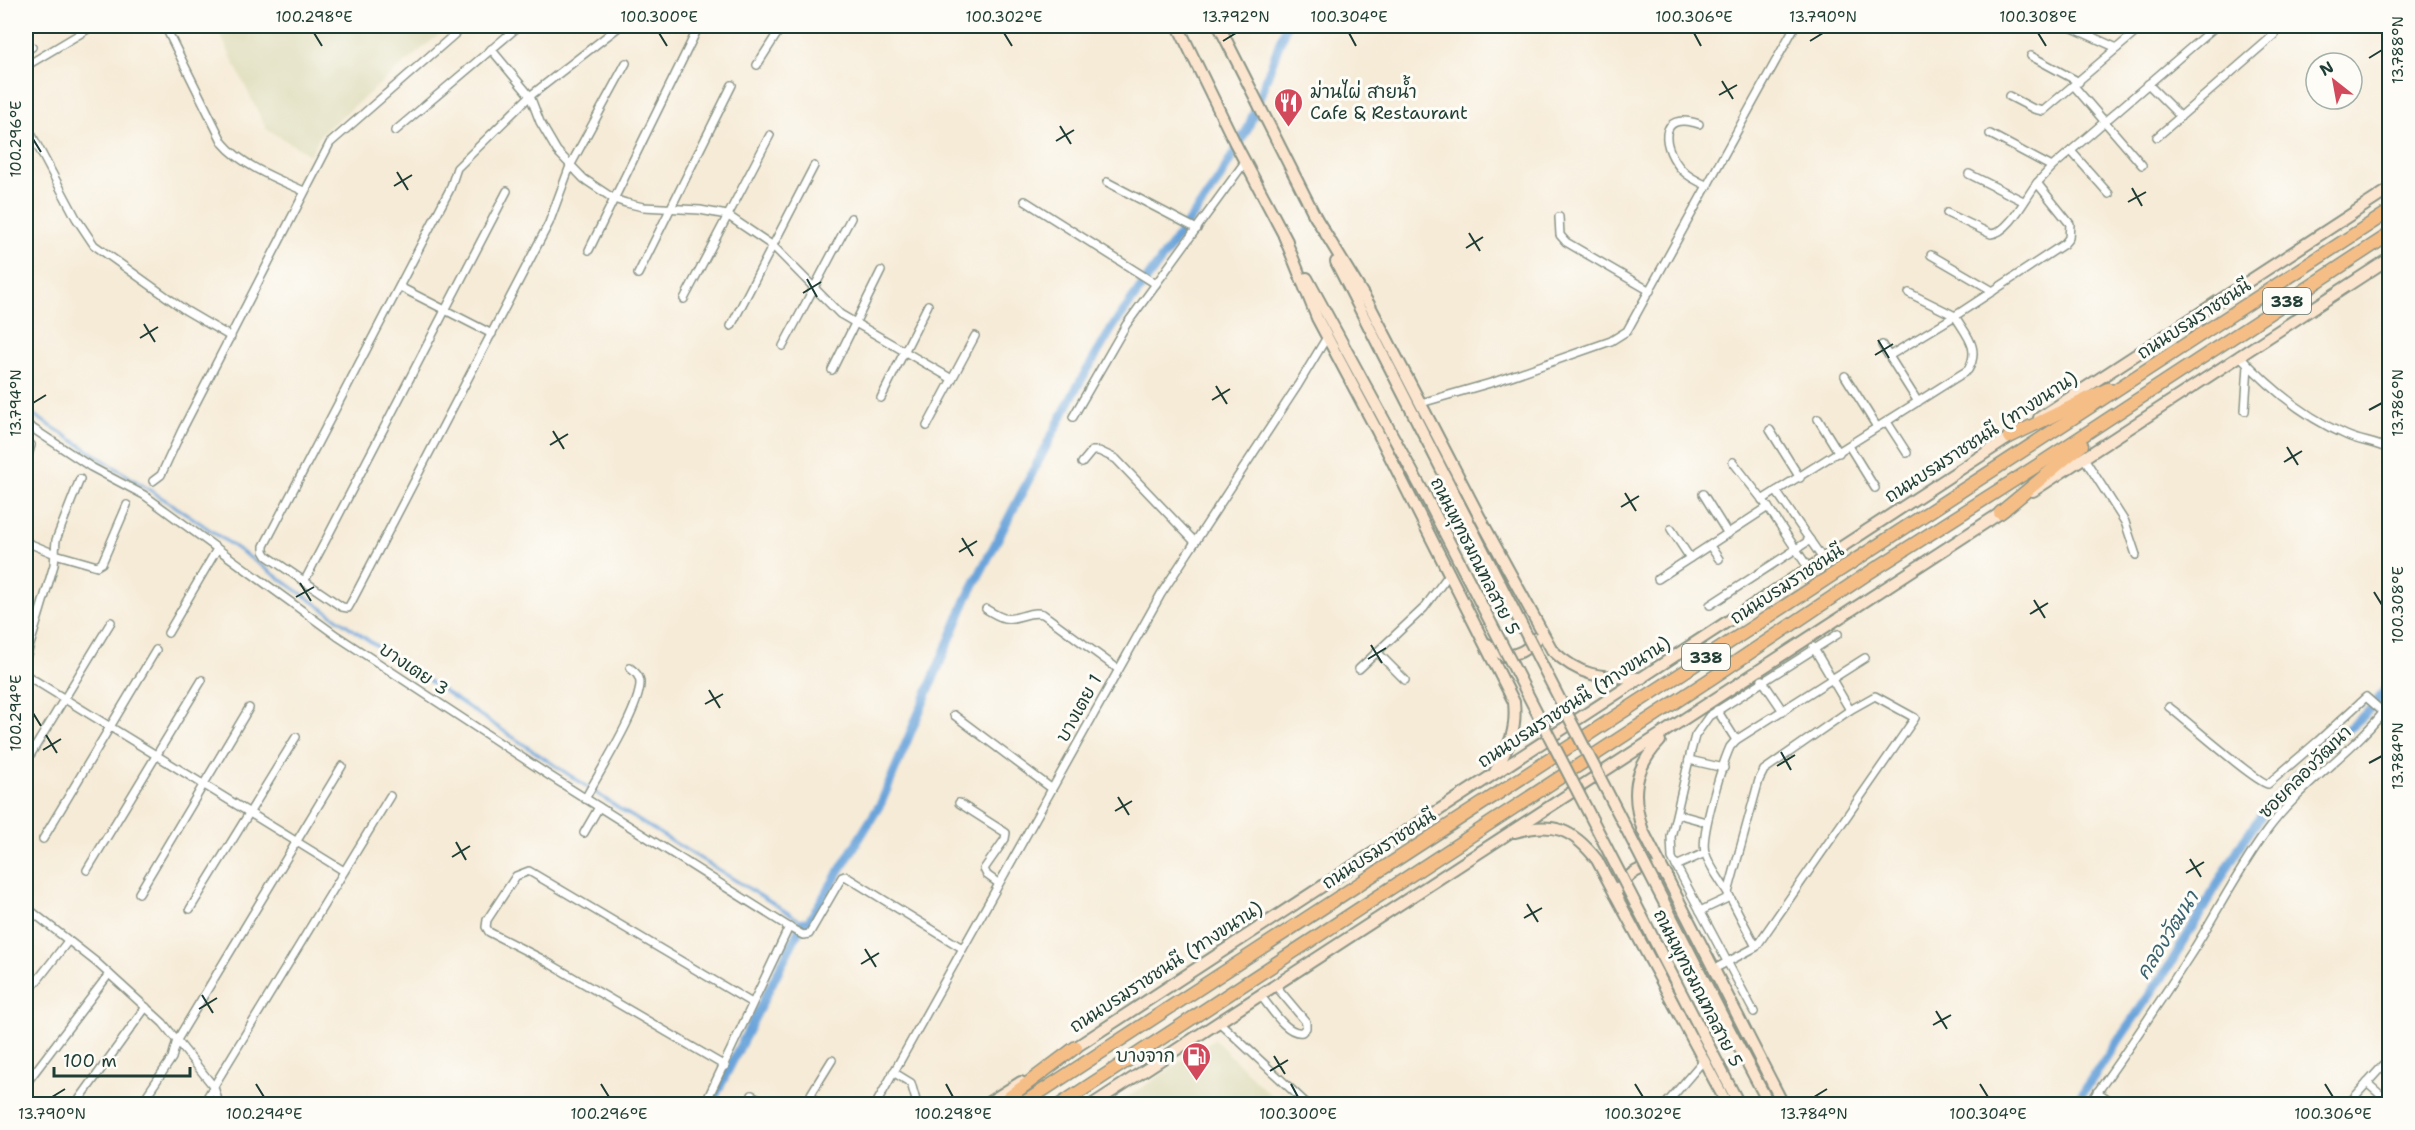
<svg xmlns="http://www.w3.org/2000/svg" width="2415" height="1130" viewBox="0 0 2415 1130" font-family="'Shantell Sans','Playpen Sans Thai',sans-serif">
	<rect width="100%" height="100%" fill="#fdfcf7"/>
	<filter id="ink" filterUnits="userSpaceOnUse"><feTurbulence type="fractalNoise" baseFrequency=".0167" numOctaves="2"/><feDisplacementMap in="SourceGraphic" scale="12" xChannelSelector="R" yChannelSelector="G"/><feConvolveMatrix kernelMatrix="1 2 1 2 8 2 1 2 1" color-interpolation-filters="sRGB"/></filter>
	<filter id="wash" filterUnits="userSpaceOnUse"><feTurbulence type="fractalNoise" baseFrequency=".008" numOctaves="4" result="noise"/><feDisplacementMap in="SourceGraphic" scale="24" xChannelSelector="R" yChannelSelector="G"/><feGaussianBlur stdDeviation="1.35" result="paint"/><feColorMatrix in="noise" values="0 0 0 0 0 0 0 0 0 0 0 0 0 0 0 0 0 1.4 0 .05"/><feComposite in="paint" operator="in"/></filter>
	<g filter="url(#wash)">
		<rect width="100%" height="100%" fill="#f6ebd7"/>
		<g fill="#dfddbb">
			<path d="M 216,26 L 449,26 L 321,134 L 310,155 L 266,129 Z"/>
			<path d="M 1214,1039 L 1279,1104 L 1116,1104 L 1129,1096 Z"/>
		</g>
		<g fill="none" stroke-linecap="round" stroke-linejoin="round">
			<path stroke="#6aa4da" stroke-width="3" d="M 26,410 L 190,516 L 371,642 L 620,809 L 803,922"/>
			<g stroke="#6aa4da" stroke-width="9">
				<path d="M 711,1104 L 803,922 L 807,924 L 881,803 L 967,598 L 1077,387 L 1114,325 L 1218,181 L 1248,128 L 1286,26"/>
				<path d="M 2075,1104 L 2168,968 L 2243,841 L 2269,805 L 2306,766 L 2371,709 L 2390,684"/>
			</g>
		</g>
	</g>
	<g filter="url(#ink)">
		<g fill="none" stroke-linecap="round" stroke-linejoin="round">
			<defs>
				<g id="minor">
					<path d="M 165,26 L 223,143 C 241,165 279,180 304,191"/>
					<path d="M 620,26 L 530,96 L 457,168 L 450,189 L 264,546 L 264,551 L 267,556 L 342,607 L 348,608 L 352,601 L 549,223 L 570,166 L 626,63"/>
					<path d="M 2068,26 L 2117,48"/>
					<path d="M 491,49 L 530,96 L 540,122 L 557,151 L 584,179 L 614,199 L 626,203 L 643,207 L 700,210 L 727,215 L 773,246 L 840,314 L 952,379"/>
					<path d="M 26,50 L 32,47"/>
					<path d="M 2031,56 L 2079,82"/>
					<path d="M 757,65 L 782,26"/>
					<path d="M 26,66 L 93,26"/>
					<path d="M 2148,84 L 2180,116"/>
					<path d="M 2074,86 L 2142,165"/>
					<path d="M 2009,96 L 2034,109 L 2043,111 L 2143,26"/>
					<path d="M 26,124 L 76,218 L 94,245 L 185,310 L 231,337"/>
					<path d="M 1699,124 C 1656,110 1662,149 1683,171 C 1690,178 1699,182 1708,186"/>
					<path d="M 395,131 L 519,26"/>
					<path d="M 1990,134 L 2052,167"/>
					<path d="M 2157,137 L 2274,35"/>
					<path d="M 2071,151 L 2109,194"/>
					<path d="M 1969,174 L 2023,201"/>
					<path d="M 1107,182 L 1197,229"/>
					<path d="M 1025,201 L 1156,284"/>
					<path d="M 1947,213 L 1991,234 C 2009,233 2026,197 2037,183"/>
					<path d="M 26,214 L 30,226 L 26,231"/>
					<path d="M 1559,217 L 1560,235 L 1566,242 L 1650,291"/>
					<path d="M 589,250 L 699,26"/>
					<path d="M 1931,255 L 1993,291"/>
					<path d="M 638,274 L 732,85"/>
					<path d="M 400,287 L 492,334"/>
					<path d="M 1909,293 L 1955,316"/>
					<path d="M 684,299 L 770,135"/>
					<path d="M 731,326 L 814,166"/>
					<path d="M 1882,345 L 1918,402"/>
					<path d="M 783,346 L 851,218"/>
					<path d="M 2239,355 C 2269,387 2306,418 2346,435 C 2361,442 2376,442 2390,450"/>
					<path d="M 1889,356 L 1955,316"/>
					<path d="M 832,370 L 881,271"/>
					<path d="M 1845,376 L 1877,427"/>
					<path d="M 881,398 L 928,305"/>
					<path d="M 1421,403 L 1494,382 L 1611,341 L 1627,331 L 1795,26"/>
					<path d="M 2245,411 L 2248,365"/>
					<path d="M 1073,417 L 1126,325 L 1245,162"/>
					<path d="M 1818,419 L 1839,453"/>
					<path d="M 1887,422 L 1907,453"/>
					<path d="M 26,424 L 91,467 L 144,495 L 337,636 L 550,776 L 792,929 L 803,935 L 809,934 L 842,877 L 845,876 L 962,948"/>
					<path d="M 927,426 L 975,336"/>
					<path d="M 1770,430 L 1800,478"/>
					<path d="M 1849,446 L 1875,488"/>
					<path d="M 2084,458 L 2125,522 L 2136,555"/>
					<path d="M 26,462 L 31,445"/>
					<path d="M 1733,462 L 1768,507 L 1809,569"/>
					<path d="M 1082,463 L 1092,451 L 1099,451 L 1116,459 L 1195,542"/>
					<path d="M 153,481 L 161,475 L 182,430 L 330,143 L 464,26"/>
					<path d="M 1776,491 L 1823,559"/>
					<path d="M 1703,494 L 1728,534"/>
					<path d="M 1762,500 L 1968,370 C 1981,348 1966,335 1955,316 L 2064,244 L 2069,238 L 2070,224 L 2037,183 L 2052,167 L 2216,26"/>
					<path d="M 1671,529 L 1690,558"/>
					<path d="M 26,542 L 55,554 L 97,566 L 102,563 L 127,505"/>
					<path d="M 1710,546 L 1719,559"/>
					<path d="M 1658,579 L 1768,507"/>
					<path d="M 304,582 L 507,191"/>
					<path d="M 1710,605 L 1810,540"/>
					<path d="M 986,609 C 991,612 997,616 1004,618 C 1017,621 1028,610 1043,614 L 1118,669"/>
					<path d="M 168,633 L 217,549"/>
					<path d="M 1813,647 L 1850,710"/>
					<path d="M 1377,652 L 1405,680"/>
					<path d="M 26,658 L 54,565 L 56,540 L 80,479"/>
					<path d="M 1359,669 L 1424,608 L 1450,573"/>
					<path d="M 26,675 L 344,871"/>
					<path d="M 1762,680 L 1783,711"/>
					<path d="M 2169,707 C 2186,720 2254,781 2268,784 L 2318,741 L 2366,697 L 2383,712"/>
					<path d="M 1717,710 L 1736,740"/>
					<path d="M 954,715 L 1051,788"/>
					<path d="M 1689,760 L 1724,768"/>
					<path d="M 26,762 L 111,622"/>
					<path d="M 585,799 C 598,774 640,709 640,683 C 640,676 635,672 630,668"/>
					<path d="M 959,803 L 1006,833 L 1005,839 L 984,869 L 987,875 L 998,883"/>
					<path d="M 1677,814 L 1706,822"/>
					<path d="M 584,833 L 599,807"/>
					<path d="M 43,839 L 156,650"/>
					<path d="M 1676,866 L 1705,853"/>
					<path d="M 87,870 L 202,680"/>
					<path d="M 139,893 L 249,708"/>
					<path d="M 1728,893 C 1720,880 1709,866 1705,852 C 1700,836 1722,765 1730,747 L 1736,740 L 1865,658"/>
					<path d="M 26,907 L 96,962 L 163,1023 L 214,1087 L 219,1104"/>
					<path d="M 190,909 L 296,737"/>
					<path d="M 1700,911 L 1730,897"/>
					<path d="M 1714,969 L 1756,947 L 1915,718 L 1875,696 L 1850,710 L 1764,770 L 1759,780 L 1728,893 L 1756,947"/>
					<path d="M 26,995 L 68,941"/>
					<path d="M 1260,995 C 1270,1006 1286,1035 1302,1032 L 1306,1028 L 1306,1022 L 1275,985"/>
					<path d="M 1754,1012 L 1672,858 L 1671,837 L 1691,751 L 1695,736 L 1709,716 L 1838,634"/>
					<path d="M 1220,1023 L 1307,1104"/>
					<path d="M 725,1066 L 540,958 L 489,932 L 486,927 L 487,920 L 516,876 L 529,871 L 752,1003"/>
					<path d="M 893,1072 L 911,1083 L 917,1104"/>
					<path d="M 28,1081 L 109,974"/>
					<path d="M 2367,1083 L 2390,1103"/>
					<path d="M 2097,1092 L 2115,1104"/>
					<path d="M 752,1095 L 768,1104"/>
					<path d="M 76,1104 L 146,1007"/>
					<path d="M 141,1104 L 172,1058 L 177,1040 L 342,766"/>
					<path d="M 203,1104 L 390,796"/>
					<path d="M 705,1104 L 789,927"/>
					<path d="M 816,1104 L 811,1094 L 832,1060"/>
					<path d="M 876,1104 L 1161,594 L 1298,385 L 1327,337"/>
					<path d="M 1666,1104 L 1703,1061"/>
					<path d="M 2089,1104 C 2125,1054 2160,1002 2194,949 C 2218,910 2239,869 2266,832 C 2301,783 2354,752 2390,704"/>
					<path d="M 2348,1104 L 2388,1060"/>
				</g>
				<g id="secondary">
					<path d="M 1178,26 L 1235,143 L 1287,241"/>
					<path d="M 1219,26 L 1316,218"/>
					<path d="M 1313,213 L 1370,306 L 1479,516 L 1552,650 C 1582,679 1604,677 1642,678"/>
					<path d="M 1284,236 L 1317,318 L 1377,431 L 1514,702 C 1517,732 1509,745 1495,772"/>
					<path d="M 1336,262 L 1449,484"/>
					<path d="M 1307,278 L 1426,497"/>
					<path d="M 2039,418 L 2390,189"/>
					<path d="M 2033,491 L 2390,258"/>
					<path d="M 1487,644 L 1504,656 C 1518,655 1528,650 1537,638"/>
					<path d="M 1660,741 C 1633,769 1631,796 1643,831 L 1783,1104"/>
					<path d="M 1515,832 C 1553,821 1573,829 1597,860 L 1727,1104"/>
					<path d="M 1615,894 C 1628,874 1642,859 1667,875"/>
					<path d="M 1724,1019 L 1769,1104"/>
					<path d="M 1701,1031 L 1739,1104"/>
					<path d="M 1070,1051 L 2016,433"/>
					<path d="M 986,1104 L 1021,1082"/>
					<path d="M 1093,1104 L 2005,510"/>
				</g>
				<g id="trunk">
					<path d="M 2009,437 L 2108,389"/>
					<path d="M 2000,513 L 2082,445"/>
					<path d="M 1000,1104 L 1076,1047"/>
					<path d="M 1022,1104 L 2390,211"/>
					<path d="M 1061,1104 L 1715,676 L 1867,574 L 2035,467 L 2390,234"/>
				</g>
			</defs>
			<use href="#minor" stroke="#8a9486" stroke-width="10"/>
			<use href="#secondary" stroke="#8a9486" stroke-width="14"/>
			<use href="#trunk" stroke="#8a9486" stroke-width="15"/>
			<use href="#minor" stroke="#fff" stroke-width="7"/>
			<use href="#secondary" stroke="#fbe5cf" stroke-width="10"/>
			<use href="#trunk" stroke="#f6be87" stroke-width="12"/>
			<defs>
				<g id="secondary-bridge">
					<path d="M 1449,484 L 1724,1019"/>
					<path d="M 1426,497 L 1701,1031"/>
				</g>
			</defs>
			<use href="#secondary-bridge" stroke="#8a9486" stroke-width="14" stroke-linecap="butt"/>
			<use href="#secondary-bridge" stroke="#fbe5cf" stroke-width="10"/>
		</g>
	</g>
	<path fill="none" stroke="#1f3d34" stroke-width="2" d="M 314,33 L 322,46M 659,33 L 667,46M 1004,33 L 1012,46M 1349,33 L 1356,46M 1694,33 L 1701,46M 2038,33 L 2046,46M 1223,41 L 1236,33M 1810,41 L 1823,33M 2369,58 L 2382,50M 1722,81 L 1733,99M 1719,95 L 1737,85M 1060,126 L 1071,144M 33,139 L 41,152M 1056,141 L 1074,130M 397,172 L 408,190M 394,186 L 412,175M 2132,188 L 2142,206M 2128,202 L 2146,192M 1469,233 L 1480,251M 1466,248 L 1483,237M 807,279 L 817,297M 803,293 L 821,282M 144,324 L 155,342M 140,338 L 158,327M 1878,340 L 1889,358M 1875,355 L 1893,344M 1216,386 L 1227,404M 1212,400 L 1230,389M 33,403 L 46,395M 2369,410 L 2382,403M 553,431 L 564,449M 550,445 L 568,434M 2287,447 L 2298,465M 2284,462 L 2302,451M 1625,493 L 1636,511M 1621,507 L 1639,496M 962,538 L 973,556M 959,552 L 977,541M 300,583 L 311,601M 2374,592 L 2382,605M 296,597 L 314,587M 2034,600 L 2045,618M 2030,614 L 2048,603M 1371,645 L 1382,663M 1368,659 L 1386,648M 709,690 L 720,708M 705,704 L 723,694M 33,713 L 41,726M 46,735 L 57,753M 43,750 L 61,739M 1781,752 L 1791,770M 2369,763 L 2382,756M 1777,766 L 1795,755M 1118,797 L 1129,815M 1115,811 L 1132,801M 456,842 L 466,860M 452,857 L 470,846M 2190,859 L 2201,877M 2186,873 L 2204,862M 1527,904 L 1538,922M 1524,918 L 1542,908M 865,949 L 876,967M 861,964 L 879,953M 202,995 L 213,1013M 199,1009 L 217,998M 1936,1011 L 1947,1029M 1933,1025 L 1951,1015M 1274,1056 L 1285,1074M 1270,1071 L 1288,1060M 256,1084 L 264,1097M 601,1084 L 609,1097M 946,1084 L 953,1097M 1291,1084 L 1298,1097M 1635,1084 L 1643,1097M 1980,1084 L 1988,1097M 2325,1084 L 2333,1097M 52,1097 L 65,1089M 1814,1097 L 1827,1089"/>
	<defs>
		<symbol id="restaurant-pin" viewBox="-11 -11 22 30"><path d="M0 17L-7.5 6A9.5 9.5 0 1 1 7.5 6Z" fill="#d1495b" stroke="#fdfcf7"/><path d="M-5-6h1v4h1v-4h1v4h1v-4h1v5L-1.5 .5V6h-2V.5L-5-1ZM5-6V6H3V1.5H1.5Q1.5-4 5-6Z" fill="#fff"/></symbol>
		<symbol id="fuel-pin" viewBox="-11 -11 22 30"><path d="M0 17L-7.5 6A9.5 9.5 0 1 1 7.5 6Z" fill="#d1495b" stroke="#fdfcf7"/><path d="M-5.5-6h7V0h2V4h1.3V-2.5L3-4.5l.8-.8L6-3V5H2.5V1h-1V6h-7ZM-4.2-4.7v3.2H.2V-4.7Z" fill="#fff"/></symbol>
	</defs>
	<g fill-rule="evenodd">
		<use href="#restaurant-pin" x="1272" y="86" width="33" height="45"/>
		<use href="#fuel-pin" x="1180" y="1040" width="33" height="45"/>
	</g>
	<g text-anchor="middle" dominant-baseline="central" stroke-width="6" stroke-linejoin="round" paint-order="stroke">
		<g fill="#fdfcf7" stroke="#62766e" stroke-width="1.5">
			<rect x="2263" y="288" width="48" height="26" rx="4.5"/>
			<rect x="1682" y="644" width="48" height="26" rx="4.5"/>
		</g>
		<g font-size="16" font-weight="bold" fill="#1f3d34">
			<text x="2287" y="301">338</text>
			<text x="1706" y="657">338</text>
		</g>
		<g font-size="18" fill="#1f3d34" stroke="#fdfcf7" text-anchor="start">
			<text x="1310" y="92">ม่านไผ่ สายน้ำ<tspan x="1310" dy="21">Cafe &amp; Restaurant</tspan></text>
			<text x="1175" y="1056" text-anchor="end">บางจาก</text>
		</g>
		<g font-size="18" fill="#1f3d34" stroke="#fdfcf7">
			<text transform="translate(2194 319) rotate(-33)">ถนนบรมราชชนนี</text>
			<text transform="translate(1981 437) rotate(-33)">ถนนบรมราชชนนี (ทางขนาน)</text>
			<text transform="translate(1475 556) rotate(63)">ถนนพุทธมณฑลสาย 5</text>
			<text transform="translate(1787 584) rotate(-33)">ถนนบรมราชชนนี</text>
			<text transform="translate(414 669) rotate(34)">บางเตย 3</text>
			<text transform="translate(1574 702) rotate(-33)">ถนนบรมราชชนนี (ทางขนาน)</text>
			<text transform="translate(1079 708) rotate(-61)">บางเตย 1</text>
			<text transform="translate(2305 772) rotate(-45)">ซอยคลองวัฒนา</text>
			<text transform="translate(1379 849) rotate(-33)">ถนนบรมราชชนนี</text>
			<text transform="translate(1166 967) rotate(-33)">ถนนบรมราชชนนี (ทางขนาน)</text>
			<text transform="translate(1698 988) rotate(63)">ถนนพุทธมณฑลสาย 5</text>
		</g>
		<g font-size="20" font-style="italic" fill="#39616e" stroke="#fdfcf7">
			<text transform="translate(2167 935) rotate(-58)">คลองวัฒนา</text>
		</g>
	</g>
	<rect width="2415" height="1130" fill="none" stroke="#fdfcf7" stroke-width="66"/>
	<g transform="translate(2334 81) rotate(329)"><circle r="28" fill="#fdfcf7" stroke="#a4b0a9" stroke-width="1.5"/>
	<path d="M0-4.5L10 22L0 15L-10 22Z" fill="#d1495b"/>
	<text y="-9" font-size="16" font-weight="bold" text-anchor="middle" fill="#1f3d34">N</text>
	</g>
	<path d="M54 1067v9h136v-9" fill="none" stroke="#1f3d34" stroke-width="3"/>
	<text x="63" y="1067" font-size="18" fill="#1f3d34" stroke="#fdfcf7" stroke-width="4.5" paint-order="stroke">100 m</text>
	<rect x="33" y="33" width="2349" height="1064" fill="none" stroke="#1f3d34" stroke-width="2"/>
	<g font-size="15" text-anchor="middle" fill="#1f3d34">
		<text x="314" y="22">100.298°E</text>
		<text x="659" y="22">100.300°E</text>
		<text x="1004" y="22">100.302°E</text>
		<text x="1236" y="22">13.792°N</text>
		<text x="1349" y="22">100.304°E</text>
		<text x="1694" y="22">100.306°E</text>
		<text x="1823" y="22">13.790°N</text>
		<text x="2038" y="22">100.308°E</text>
		<text transform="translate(2398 50) rotate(-90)" y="5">13.788°N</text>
		<text transform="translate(16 139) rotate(-90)" y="5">100.296°E</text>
		<text transform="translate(16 403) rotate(-90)" y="5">13.794°N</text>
		<text transform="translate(2398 403) rotate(-90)" y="5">13.786°N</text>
		<text transform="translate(2398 605) rotate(-90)" y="5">100.308°E</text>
		<text transform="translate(16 713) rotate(-90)" y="5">100.294°E</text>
		<text transform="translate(2398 756) rotate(-90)" y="5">13.784°N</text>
		<text x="52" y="1119">13.790°N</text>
		<text x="264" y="1119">100.294°E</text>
		<text x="609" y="1119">100.296°E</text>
		<text x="953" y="1119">100.298°E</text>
		<text x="1298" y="1119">100.300°E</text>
		<text x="1643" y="1119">100.302°E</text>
		<text x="1814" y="1119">13.784°N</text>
		<text x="1988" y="1119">100.304°E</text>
		<text x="2333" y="1119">100.306°E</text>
	</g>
</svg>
